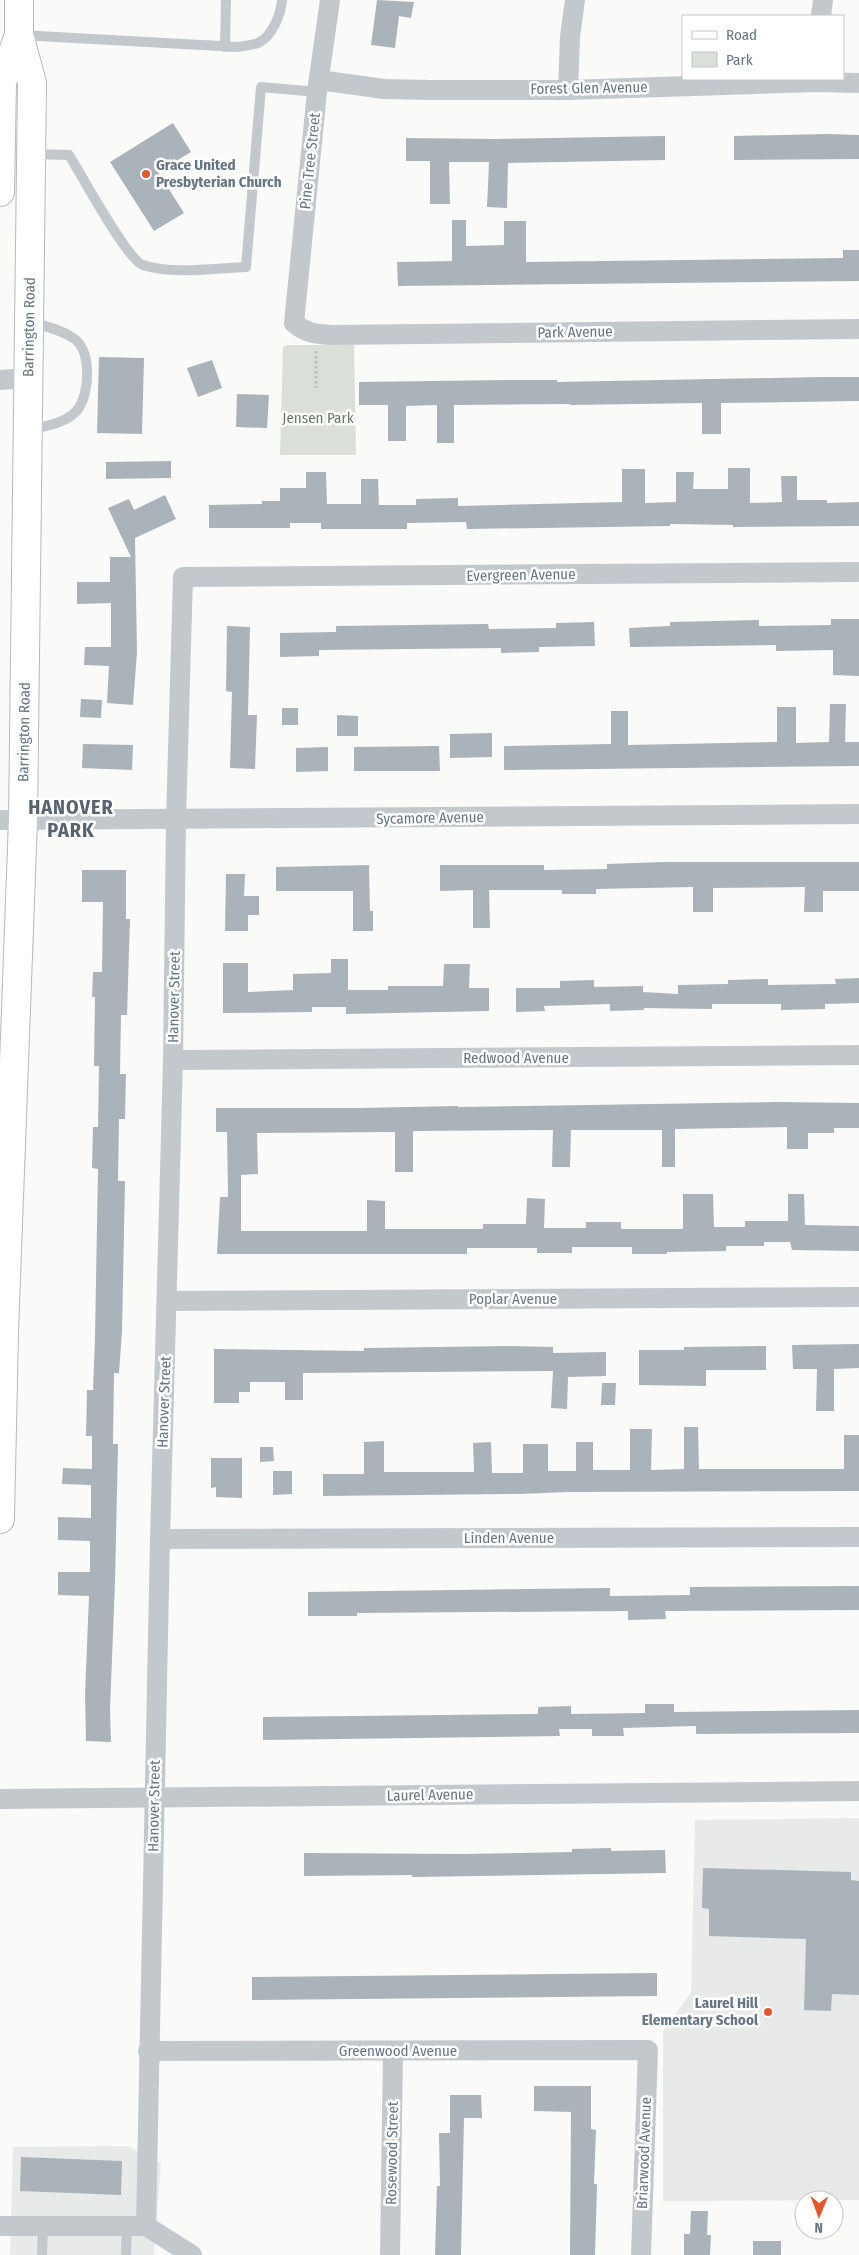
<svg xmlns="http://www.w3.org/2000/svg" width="859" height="2255" viewBox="0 0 859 2255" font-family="'Fira Sans Condensed',sans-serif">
	<rect width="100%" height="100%" fill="#fafaf8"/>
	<g fill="#e8e9e9">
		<path d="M 859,1818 L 859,2200 L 663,2201 L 663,2031 L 691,1993 L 695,1820 Z"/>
		<path d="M 127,2146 L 161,2163 L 154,2255 L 10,2255 L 13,2147 Z"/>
	</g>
	<path fill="#dadfd7" d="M 288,345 L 354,345 L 356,455 L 280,455 L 283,347 Z"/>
	<g fill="#aab3b9">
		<path d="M 377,0 L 414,2 L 411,18 L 399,16 L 395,48 L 371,45 Z"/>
		<path d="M 173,123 L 191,152 L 158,172 L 184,213 L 154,231 L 110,162 Z"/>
		<path d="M 827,134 L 859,135 L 859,159 L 734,160 L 734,136 Z"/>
		<path d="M 665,136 L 665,160 L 508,163 L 507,208 L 487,207 L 489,162 L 449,162 L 450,204 L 430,204 L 430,161 L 406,161 L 406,138 L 494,139 Z"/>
		<path d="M 452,220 L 466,220 L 466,246 L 504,245 L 504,221 L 526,221 L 526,262 L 843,258 L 843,250 L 859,250 L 859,281 L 398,286 L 397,262 L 452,261 Z"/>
		<path d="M 99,357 L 144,358 L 142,434 L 97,433 Z"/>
		<path d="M 212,360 L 222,388 L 198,397 L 187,368 Z"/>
		<path d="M 822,377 L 859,377 L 859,401 L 721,403 L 721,434 L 702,434 L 702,403 L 570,405 L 570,404 L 454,405 L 454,443 L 437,443 L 437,405 L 406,406 L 406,441 L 388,441 L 388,405 L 359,405 L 359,382 L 508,380 L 557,380 L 557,382 Z"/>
		<path d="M 237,394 L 269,395 L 267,428 L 236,427 Z"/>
		<path d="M 171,461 L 171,478 L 106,479 L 106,462 Z"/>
		<path d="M 728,468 L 750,468 L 750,503 L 782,502 L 781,476 L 797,476 L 797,500 L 827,500 L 827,503 L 859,502 L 859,526 L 733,527 L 733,525 L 670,524 L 670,526 L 467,529 L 466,522 L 407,523 L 407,529 L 321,529 L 321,523 L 290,523 L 290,528 L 209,528 L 209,505 L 262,504 L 262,501 L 280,501 L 280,488 L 306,488 L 306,472 L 326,472 L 327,504 L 361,504 L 361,479 L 378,479 L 379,505 L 416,505 L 416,499 L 458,498 L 458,506 L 622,502 L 622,469 L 645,469 L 645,503 L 676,502 L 676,472 L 694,472 L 693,489 L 728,489 Z"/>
		<path d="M 165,495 L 176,519 L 135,538 L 137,652 L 133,705 L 107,703 L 109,666 L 84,665 L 85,647 L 111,647 L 111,603 L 77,604 L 77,582 L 110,582 L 110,557 L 131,557 L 108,508 L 129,499 L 134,510 Z"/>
		<path d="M 831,619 L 859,619 L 859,676 L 833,675 L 833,650 L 776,651 L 776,645 L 630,647 L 629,628 L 670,626 L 670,622 L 759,620 L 759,626 L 831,625 Z"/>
		<path d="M 594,622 L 595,646 L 539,647 L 539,652 L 501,653 L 501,648 L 319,650 L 319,656 L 280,657 L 280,633 L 336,632 L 336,626 L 488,624 L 489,629 L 556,628 L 556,623 Z"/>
		<path d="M 227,626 L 250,627 L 248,715 L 257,715 L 255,769 L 230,768 L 232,692 L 226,691 Z"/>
		<path d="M 81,699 L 102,700 L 101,718 L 80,717 Z"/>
		<path d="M 830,704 L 846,704 L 845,742 L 859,742 L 859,766 L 504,770 L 504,746 L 611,744 L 611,711 L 628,711 L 628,745 L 777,742 L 777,707 L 796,707 L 796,743 L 829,742 Z"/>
		<rect x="282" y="708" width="16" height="17"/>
		<path d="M 337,715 L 358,716 L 358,736 L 337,736 Z"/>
		<path d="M 492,733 L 492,757 L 450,758 L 450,734 Z"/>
		<path d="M 83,744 L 133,745 L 132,770 L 82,768 Z"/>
		<path d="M 439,746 L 440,771 L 354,771 L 354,747 Z"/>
		<path d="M 328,747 L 328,771 L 296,772 L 296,748 Z"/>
		<path d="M 665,862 L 859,862 L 859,891 L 823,891 L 823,912 L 804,912 L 805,887 L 713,888 L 713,912 L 693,912 L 693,887 L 596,889 L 596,894 L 562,894 L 562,890 L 489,890 L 490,928 L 473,928 L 473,890 L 440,891 L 440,865 L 544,865 L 544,870 L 607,869 L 607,864 Z"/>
		<path d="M 369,865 L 370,911 L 373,911 L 373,931 L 353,931 L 353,891 L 276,891 L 276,867 Z"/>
		<path d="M 82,870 L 126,870 L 126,919 L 130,919 L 127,1015 L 121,1015 L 120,1074 L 126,1074 L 125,1119 L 119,1119 L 118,1181 L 125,1181 L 122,1331 L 119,1373 L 114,1373 L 113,1444 L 118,1444 L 115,1582 L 110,1709 L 111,1742 L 86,1741 L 85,1695 L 89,1596 L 58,1595 L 58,1572 L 90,1572 L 90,1541 L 58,1540 L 58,1517 L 91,1518 L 91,1485 L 62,1484 L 63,1468 L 92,1469 L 92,1436 L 86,1436 L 87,1390 L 93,1390 L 95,1338 L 98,1169 L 92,1168 L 93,1127 L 98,1127 L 99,1066 L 94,1066 L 95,997 L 92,997 L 93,972 L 102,972 L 103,902 L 82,902 Z"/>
		<path d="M 226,874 L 245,874 L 244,896 L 259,896 L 259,915 L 248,915 L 248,931 L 225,931 Z"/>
		<path d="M 331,959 L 348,959 L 348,990 L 388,990 L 388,986 L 443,986 L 444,964 L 470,964 L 469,988 L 489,988 L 489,1011 L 346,1014 L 346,1007 L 312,1007 L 312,1012 L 223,1013 L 223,963 L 248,963 L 248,992 L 293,990 L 293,974 L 331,973 Z"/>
		<path d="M 859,978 L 859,1003 L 825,1004 L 825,1009 L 781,1010 L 781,1004 L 712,1004 L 712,1009 L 644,1008 L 644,1010 L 610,1011 L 610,1004 L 544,1006 L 545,1011 L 516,1012 L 516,988 L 560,988 L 560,981 L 594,980 L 594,987 L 643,986 L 643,992 L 678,994 L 678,985 L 728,984 L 728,980 L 768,979 L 768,985 L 836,984 L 835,979 Z"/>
		<path d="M 777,1102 L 859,1103 L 859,1128 L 834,1128 L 834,1133 L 808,1133 L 808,1149 L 787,1149 L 787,1127 L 675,1129 L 675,1167 L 662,1167 L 662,1130 L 571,1130 L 570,1167 L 552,1167 L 553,1130 L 413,1131 L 413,1172 L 395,1172 L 395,1132 L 257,1133 L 258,1174 L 241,1175 L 241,1231 L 367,1231 L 367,1200 L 385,1201 L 385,1229 L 483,1229 L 483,1224 L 526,1224 L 527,1198 L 545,1199 L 544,1228 L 586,1228 L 586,1222 L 621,1222 L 621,1229 L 683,1229 L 683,1194 L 713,1194 L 714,1227 L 745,1227 L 745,1221 L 788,1221 L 788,1194 L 804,1194 L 805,1225 L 859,1226 L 859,1251 L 792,1250 L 790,1242 L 764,1242 L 764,1246 L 726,1246 L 726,1251 L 667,1252 L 667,1254 L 632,1254 L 632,1247 L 572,1247 L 572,1253 L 537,1253 L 537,1248 L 467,1248 L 467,1254 L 217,1254 L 220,1197 L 228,1197 L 227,1132 L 216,1132 L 216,1108 L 358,1108 L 458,1106 L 458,1107 Z"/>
		<path d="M 859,1344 L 859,1368 L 834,1369 L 834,1411 L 816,1411 L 817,1369 L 793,1369 L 792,1345 Z"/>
		<path d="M 510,1346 L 553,1347 L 553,1353 L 606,1352 L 606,1376 L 568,1377 L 567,1409 L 551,1408 L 553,1371 L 303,1373 L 303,1400 L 285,1400 L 285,1382 L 250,1382 L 250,1392 L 239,1392 L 239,1403 L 214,1403 L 214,1349 L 364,1351 L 364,1348 Z"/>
		<path d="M 766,1346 L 766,1370 L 706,1370 L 706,1386 L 639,1385 L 639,1350 L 684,1350 L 684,1347 Z"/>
		<path d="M 602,1383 L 616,1383 L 615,1405 L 601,1405 Z"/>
		<path d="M 684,1427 L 698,1427 L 699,1469 L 844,1469 L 844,1435 L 859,1435 L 859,1491 L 569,1492 L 518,1494 L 323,1496 L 323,1474 L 364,1474 L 364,1442 L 384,1441 L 384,1472 L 474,1472 L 473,1443 L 491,1442 L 492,1473 L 523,1473 L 523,1444 L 548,1444 L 548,1471 L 576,1471 L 576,1442 L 593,1442 L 593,1470 L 630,1470 L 630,1429 L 652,1429 L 651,1470 L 684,1469 Z"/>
		<path d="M 260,1447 L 273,1447 L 274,1461 L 260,1462 Z"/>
		<path d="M 211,1458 L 242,1458 L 242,1498 L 216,1497 L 216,1487 L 211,1488 Z"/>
		<path d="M 273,1471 L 292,1471 L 292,1494 L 273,1495 Z"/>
		<path d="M 859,1586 L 859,1610 L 665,1611 L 666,1619 L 628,1620 L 628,1611 L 357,1613 L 357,1616 L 308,1616 L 308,1592 L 610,1588 L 610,1596 L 690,1595 L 690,1587 Z"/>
		<path d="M 645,1704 L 674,1704 L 674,1712 L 859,1710 L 859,1733 L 696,1734 L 696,1726 L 623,1728 L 624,1736 L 592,1736 L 592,1729 L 559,1729 L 560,1736 L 263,1740 L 263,1717 L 538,1714 L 538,1707 L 571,1706 L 571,1714 L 645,1713 Z"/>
		<path d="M 611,1848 L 611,1851 L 665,1850 L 666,1873 L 412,1877 L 412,1875 L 304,1876 L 304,1853 L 464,1854 L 572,1852 L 572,1849 Z"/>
		<path d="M 703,1868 L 851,1872 L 851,1880 L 859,1881 L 859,1995 L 832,1994 L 831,2011 L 804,2010 L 806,1939 L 709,1936 L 709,1909 L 702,1908 Z"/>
		<path d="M 657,1973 L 657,1996 L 252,2000 L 252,1977 Z"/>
		<path d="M 534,2086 L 591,2086 L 591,2129 L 596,2130 L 594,2184 L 597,2184 L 595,2255 L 570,2255 L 571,2112 L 534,2111 Z"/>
		<path d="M 450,2095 L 481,2095 L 482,2118 L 464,2118 L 461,2255 L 435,2255 L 437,2186 L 440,2186 L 439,2133 L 450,2133 Z"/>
		<path d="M 21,2157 L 122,2161 L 121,2195 L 20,2191 Z"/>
		<path d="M 691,2211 L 708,2211 L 707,2235 L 711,2235 L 710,2255 L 684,2255 L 684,2234 L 690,2234 Z"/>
		<rect x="753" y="2241" width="28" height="14"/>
	</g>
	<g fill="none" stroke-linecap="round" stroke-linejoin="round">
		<defs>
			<g id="secondary">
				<path d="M 0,192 L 2,82 L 19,35"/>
				<path d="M 0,1519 L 4,1332 L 23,820 L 32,83 L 19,35 L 19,0"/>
			</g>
		</defs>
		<use href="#secondary" stroke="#b3babf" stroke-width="30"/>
		<path stroke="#bbbfc2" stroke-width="3" stroke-dasharray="2.5 2.5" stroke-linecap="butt" d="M 316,351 L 316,388"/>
		<g stroke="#c3c8cc" stroke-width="10">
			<path d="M 20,35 L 238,47 C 244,46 252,45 258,43 C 272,37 281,14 282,0"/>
			<path d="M 225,47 L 226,0"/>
			<path d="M 32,154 L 69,155 C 81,174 127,260 143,265 C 173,275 215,268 246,267 L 261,87 L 317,92"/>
			<path d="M 30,322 C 44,326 60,329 73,338 C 92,349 90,393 78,409 C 68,423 45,426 30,430"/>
			<path d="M 42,2255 L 43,2227"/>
			<path d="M 126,2255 L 127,2227"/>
		</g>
		<g stroke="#c3c8cc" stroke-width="20">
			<path d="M 330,0 L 317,92 L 294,323 C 306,333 315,334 331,335 L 859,329"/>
			<path d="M 821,16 L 823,0"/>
			<path d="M 319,80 L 384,89 L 430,90 L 568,90 L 814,82 L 859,83"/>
			<path d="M 568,90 L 570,37 L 575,0"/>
			<path d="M 0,380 L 28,378"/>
			<path d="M 0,820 L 859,814"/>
			<path d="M 173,1060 L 859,1055"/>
			<path d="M 167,1301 L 859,1297"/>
			<path d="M 160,1539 L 859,1537"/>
			<path d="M 0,1799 L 859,1791"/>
			<path d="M 148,2051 L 648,2050 L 641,2255"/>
			<path d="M 0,2226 L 146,2226 L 192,2255"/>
			<path d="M 146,2226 L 160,1539 L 173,1060 L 176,820 L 183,577 L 859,572"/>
			<path d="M 390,2255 L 393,2051"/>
		</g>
		<use href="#secondary" stroke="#fff" stroke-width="28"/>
	</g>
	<g fill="#e4572e" stroke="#fff" stroke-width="2">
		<circle cx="146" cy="174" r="5"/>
		<circle cx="768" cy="2012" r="5"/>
	</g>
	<g text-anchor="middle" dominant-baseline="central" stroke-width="5" stroke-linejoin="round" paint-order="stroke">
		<g font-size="15" fill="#657683" stroke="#fff">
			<text transform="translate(589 88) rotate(-1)">Forest Glen Avenue</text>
			<text transform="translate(310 161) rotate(-84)">Pine Tree Street</text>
			<text transform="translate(29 327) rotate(-89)">Barrington Road</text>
			<text transform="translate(575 332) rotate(-1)">Park Avenue</text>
			<text transform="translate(521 575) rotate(-1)">Evergreen Avenue</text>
			<text transform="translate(24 732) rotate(-89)">Barrington Road</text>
			<text transform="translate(430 818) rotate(-1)">Sycamore Avenue</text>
			<text transform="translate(174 997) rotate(-89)">Hanover Street</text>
			<text x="516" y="1058">Redwood Avenue</text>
			<text x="513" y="1299">Poplar Avenue</text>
			<text transform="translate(164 1402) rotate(-88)">Hanover Street</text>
			<text x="509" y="1538">Linden Avenue</text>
			<text transform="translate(430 1795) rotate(-1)">Laurel Avenue</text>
			<text transform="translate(154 1806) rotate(-89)">Hanover Street</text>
			<text x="398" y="2051">Greenwood Avenue</text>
			<text transform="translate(392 2153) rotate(-89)">Rosewood Street</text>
			<text transform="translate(644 2153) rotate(-88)">Briarwood Avenue</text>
		</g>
		<g font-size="15" font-weight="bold" fill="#657683" stroke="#fff" text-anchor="start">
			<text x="156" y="165">Grace United<tspan x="156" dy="17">Presbyterian Church</tspan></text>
			<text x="758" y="2003" text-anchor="end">Laurel Hill<tspan x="758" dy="17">Elementary School</tspan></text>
		</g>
		<g font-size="15" fill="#687a64" stroke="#fff">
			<text x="318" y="418">Jensen Park</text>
		</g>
		<g font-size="20" font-weight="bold" letter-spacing="1" fill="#57646e" stroke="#fff">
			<text x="71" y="807">HANOVER<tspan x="71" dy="23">PARK</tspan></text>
		</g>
	</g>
	<rect x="682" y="15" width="162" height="65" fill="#ffffff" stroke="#c1c8cd"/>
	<rect x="692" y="31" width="25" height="8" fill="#ffffff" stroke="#c1c8cd"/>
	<text x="726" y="40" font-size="15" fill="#657683">Road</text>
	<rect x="692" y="52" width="25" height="15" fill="#dadfd7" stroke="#c1c8cd"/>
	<text x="726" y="65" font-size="15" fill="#657683">Park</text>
	<g transform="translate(819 2215) rotate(181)"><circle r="24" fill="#ffffff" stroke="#c1c8cd"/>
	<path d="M0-4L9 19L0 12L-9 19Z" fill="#e4572e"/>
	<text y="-8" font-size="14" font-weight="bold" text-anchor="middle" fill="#657683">N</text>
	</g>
</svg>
